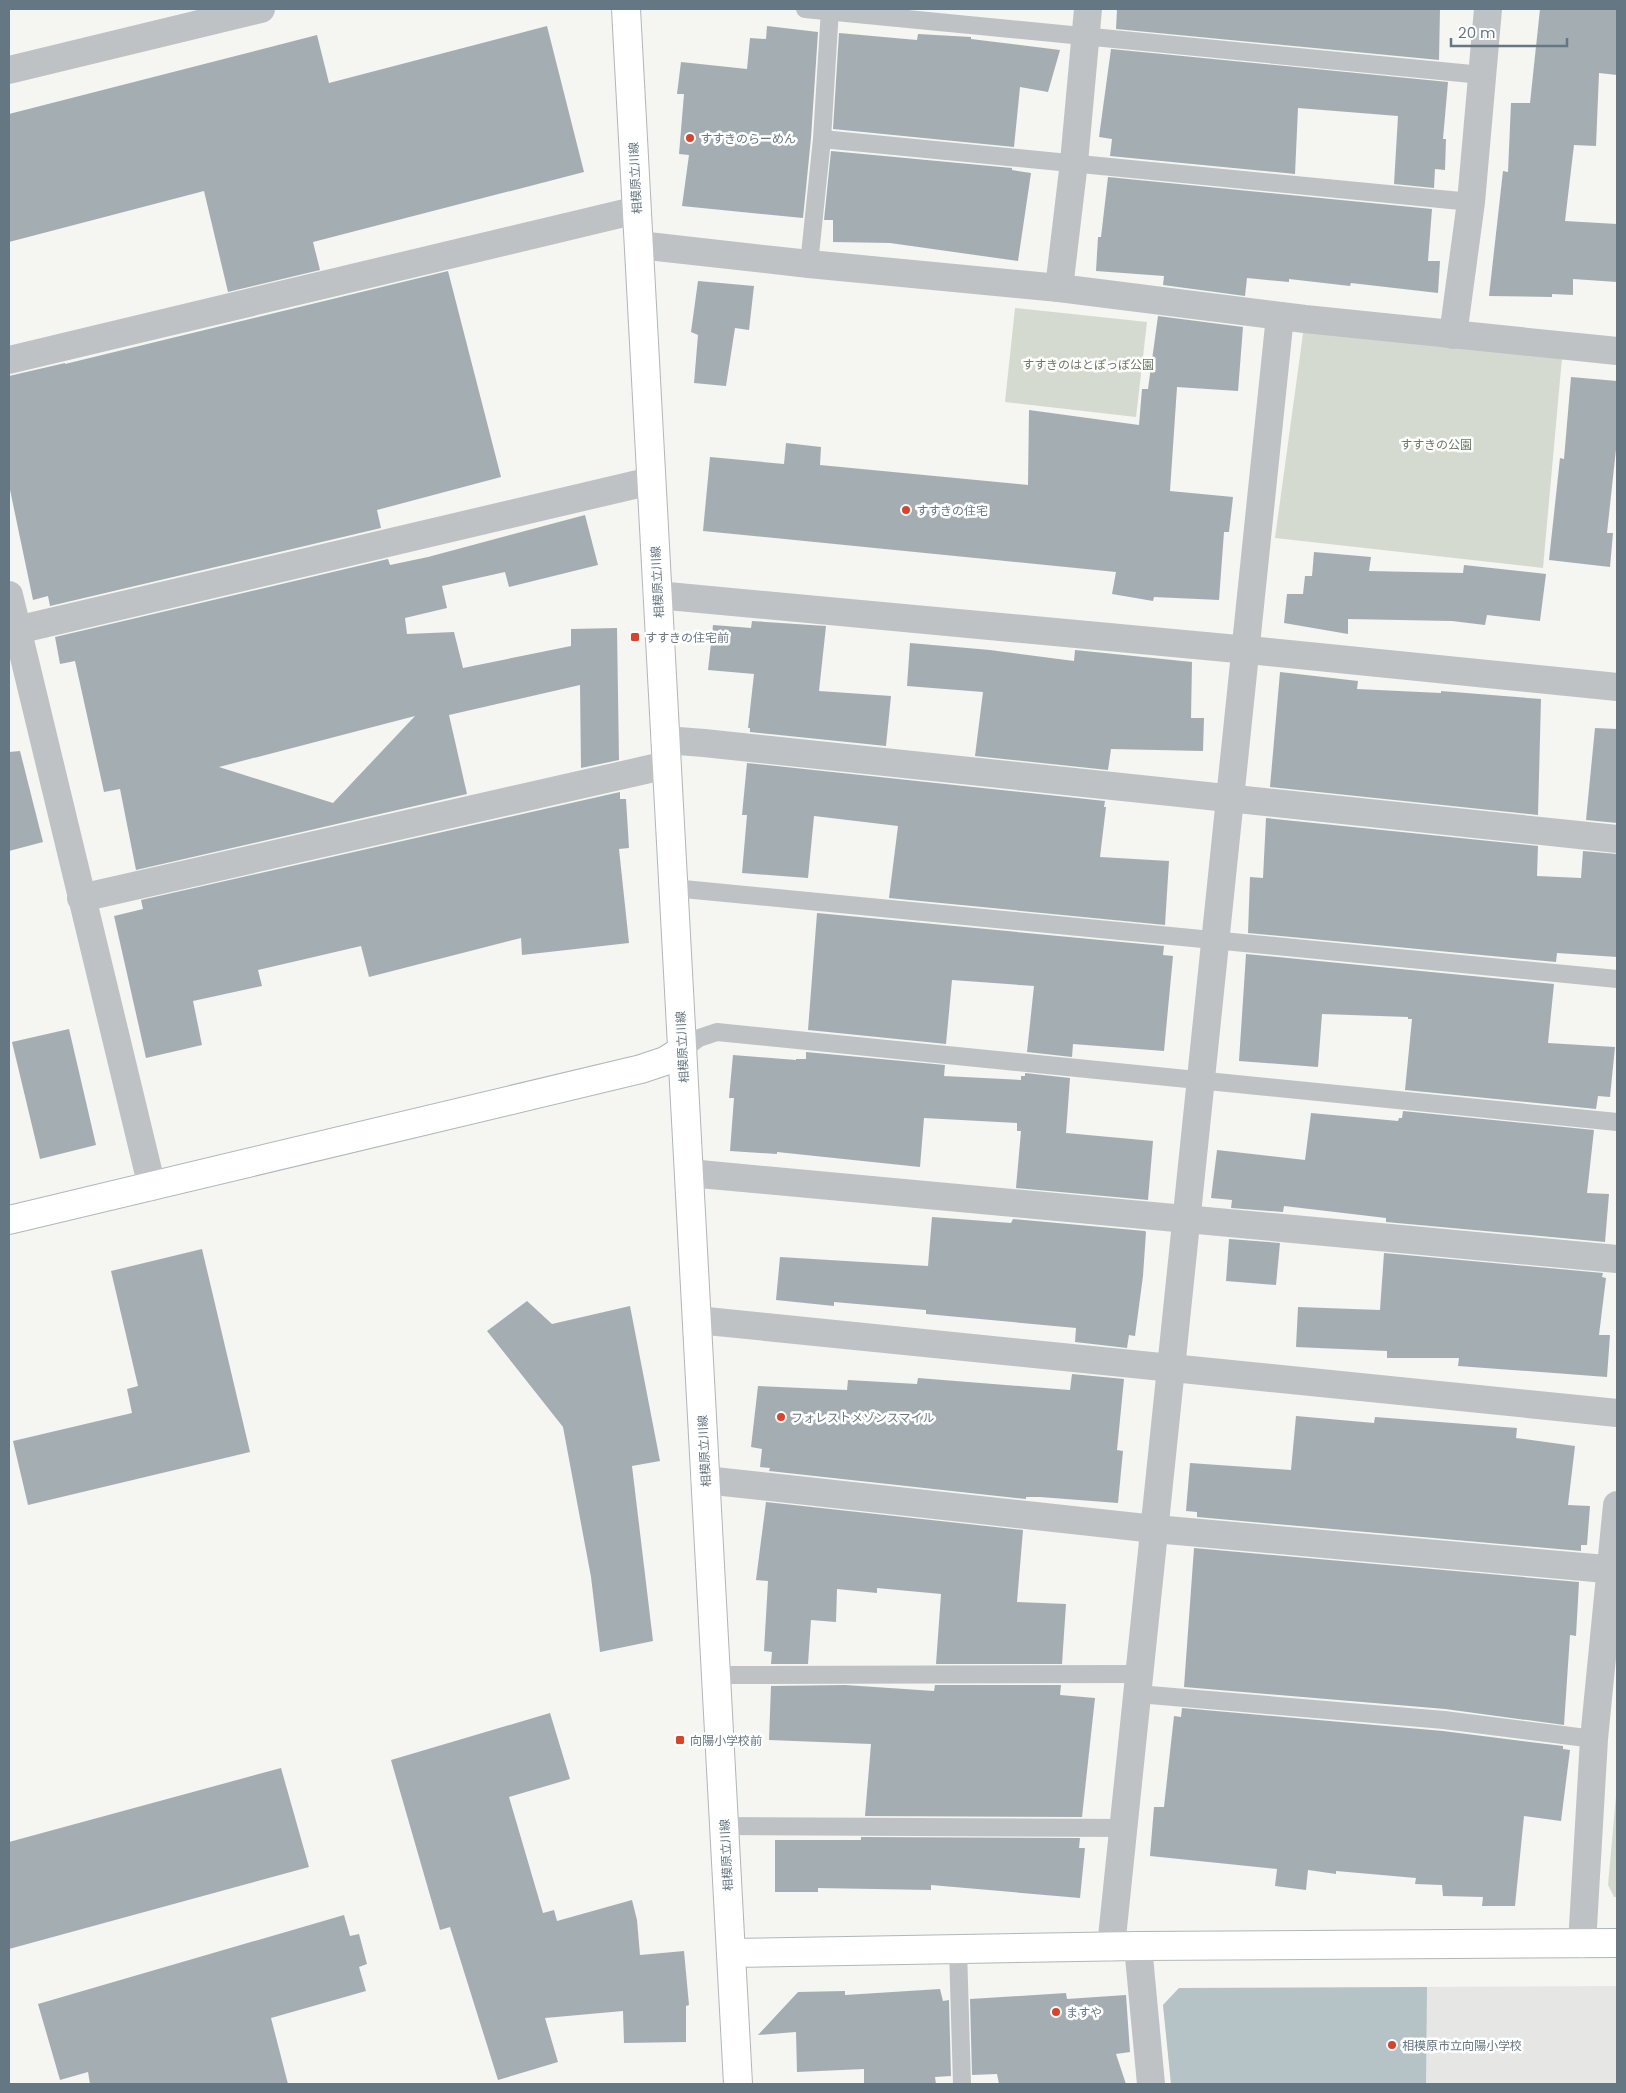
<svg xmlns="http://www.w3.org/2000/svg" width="1626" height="2093" viewBox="0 0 1626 2093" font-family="Poppins,'Noto Sans JP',sans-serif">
	<rect width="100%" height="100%" fill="#f5f5f1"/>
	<path fill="#e6e6e5" d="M 1617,1986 L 1617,2084 L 1171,2084 L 1163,2005 L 1179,1988 Z"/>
	<g fill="#d5dad1">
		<path d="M 1015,308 L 1147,322 L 1136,417 L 1005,402 Z"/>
		<path d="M 1305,319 L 1563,347 L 1543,568 L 1275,538 Z"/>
		<path d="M 1617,1785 L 1617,1897 L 1614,1897 L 1608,1885 Z"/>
	</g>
	<path fill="#b5c3c6" d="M 1427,1987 L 1426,2084 L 1171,2084 L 1163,2005 L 1179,1988 Z"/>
	<g fill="#a4aeb2" fill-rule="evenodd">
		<path d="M 1117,9 L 1440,9 L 1439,60 L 1116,29 Z"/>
		<path d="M 1540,9 L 1617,9 L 1617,75 L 1599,73 L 1596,146 L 1574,145 L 1565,221 L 1617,224 L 1617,282 L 1573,279 L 1573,295 L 1552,294 L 1552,297 L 1489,296 L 1503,171 L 1508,172 L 1511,103 L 1530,103 Z"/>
		<path d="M 547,26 L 584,172 L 313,242 L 320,270 L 228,292 L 204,191 L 9,242 L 9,114 L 317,35 L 329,83 Z"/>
		<path d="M 767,26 L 818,32 L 811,138 L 803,218 L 682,206 L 689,155 L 679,154 L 684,94 L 677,94 L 681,62 L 747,69 L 750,38 L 766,39 Z"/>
		<path d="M 839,33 L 917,40 L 918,34 L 971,37 L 971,39 L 1060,50 L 1048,92 L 1020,87 L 1014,147 L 833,129 Z"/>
		<path d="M 1111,49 L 1448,82 L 1443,139 L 1446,139 L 1445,170 L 1435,169 L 1434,188 L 1394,184 L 1398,116 L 1298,108 L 1295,174 L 1110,156 L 1112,139 L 1099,137 Z"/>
		<path d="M 831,151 L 1012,168 L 1012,170 L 1031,173 L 1018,261 L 890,243 L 833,242 L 833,220 L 824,220 Z"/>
		<path d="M 1108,177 L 1432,209 L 1428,261 L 1440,261 L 1438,293 L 1351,283 L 1350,286 L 1289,279 L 1289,282 L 1247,278 L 1245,296 L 1163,285 L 1164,276 L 1096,271 L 1098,237 L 1101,237 Z"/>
		<path d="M 448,271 L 501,477 L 377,510 L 381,528 L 50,606 L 48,596 L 33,600 L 9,485 L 9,376 L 65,363 L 65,364 Z"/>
		<path d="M 698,281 L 754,286 L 749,330 L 735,328 L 726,386 L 694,383 L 698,335 L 691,332 Z"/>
		<path d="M 1158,316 L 1243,327 L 1238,391 L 1177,387 L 1170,491 L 1233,497 L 1229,532 L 1224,532 L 1219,600 L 1154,597 L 1153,601 L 1112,594 L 1116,572 L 703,531 L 710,457 L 784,464 L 786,443 L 821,447 L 820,465 L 1028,485 L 1029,410 L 1139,425 L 1142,389 L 1148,389 Z"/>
		<path d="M 1571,377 L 1617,381 L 1617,440 L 1607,533 L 1613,533 L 1610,567 L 1549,560 L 1560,458 L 1564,459 Z"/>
		<path d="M 585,515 L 598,565 L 509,587 L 505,572 L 442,586 L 447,608 L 405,618 L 407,634 L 454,632 L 463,668 L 571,646 L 571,629 L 617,628 L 619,760 L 581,768 L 580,685 L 449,715 L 467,794 L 136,870 L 120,789 L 104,792 L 75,661 L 60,664 L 55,637 L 388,559 L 390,565 L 428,557 ZM 415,716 L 333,803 L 219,767 Z"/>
		<path d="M 1314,552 L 1371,557 L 1369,571 L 1463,573 L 1464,565 L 1546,574 L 1540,621 L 1487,615 L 1485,625 L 1452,621 L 1348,619 L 1348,634 L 1284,623 L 1287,594 L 1303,594 L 1305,576 L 1312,576 Z"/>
		<path d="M 752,621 L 826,626 L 819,691 L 891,696 L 886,746 L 750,732 L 750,728 L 748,728 L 754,674 L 708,670 L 713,625 L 751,628 Z"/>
		<path d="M 910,643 L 990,650 L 1074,661 L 1075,650 L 1192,662 L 1191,718 L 1204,718 L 1203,751 L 1111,749 L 1108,770 L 975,756 L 983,692 L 907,686 Z"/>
		<path d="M 1280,672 L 1358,681 L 1357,689 L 1441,693 L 1441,691 L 1541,699 L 1538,815 L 1270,787 Z"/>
		<path d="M 1595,728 L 1617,729 L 1617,823 L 1586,820 Z"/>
		<path d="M 20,751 L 43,842 L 9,851 L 9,752 Z"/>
		<path d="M 747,763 L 1105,801 L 1104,807 L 1106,807 L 1100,857 L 1169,861 L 1165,925 L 889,898 L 898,826 L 814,816 L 808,878 L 742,873 L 747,815 L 742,815 Z"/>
		<path d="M 620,792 L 620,799 L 626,799 L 629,848 L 619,849 L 629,943 L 522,955 L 521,938 L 369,977 L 361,946 L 258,970 L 262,986 L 193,1001 L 202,1045 L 146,1058 L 114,916 L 143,909 L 141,900 Z"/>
		<path d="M 1266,818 L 1538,846 L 1537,876 L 1581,878 L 1583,851 L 1617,854 L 1617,957 L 1557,953 L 1556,962 L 1248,933 L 1250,877 L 1263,878 Z"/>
		<path d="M 817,913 L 1164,946 L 1163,955 L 1173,956 L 1164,1051 L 1073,1044 L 1072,1057 L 1027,1052 L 1034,986 L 952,980 L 946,1044 L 808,1030 Z"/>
		<path d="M 1246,954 L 1554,984 L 1548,1043 L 1615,1047 L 1610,1097 L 1598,1096 L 1596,1109 L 1405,1090 L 1412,1019 L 1408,1019 L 1408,1017 L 1322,1014 L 1318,1067 L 1239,1061 Z"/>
		<path d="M 69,1029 L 96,1145 L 40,1159 L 12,1042 Z"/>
		<path d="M 806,1052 L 945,1065 L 944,1076 L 1021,1080 L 1021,1076 L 1025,1076 L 1025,1073 L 1070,1078 L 1066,1133 L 1153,1141 L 1148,1200 L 1016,1188 L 1021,1131 L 1017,1131 L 1017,1123 L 924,1118 L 920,1167 L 777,1152 L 777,1154 L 730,1151 L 734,1098 L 729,1098 L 733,1055 L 796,1060 L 796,1059 L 806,1059 Z"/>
		<path d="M 1403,1111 L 1594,1130 L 1587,1193 L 1609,1194 L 1605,1242 L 1386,1222 L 1386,1218 L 1284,1206 L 1283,1212 L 1231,1208 L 1232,1200 L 1211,1198 L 1217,1150 L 1305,1160 L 1311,1113 L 1398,1121 L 1399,1118 L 1402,1118 Z"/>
		<path d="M 932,1217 L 1011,1223 L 1013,1219 L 1145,1231 L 1146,1232 L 1143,1276 L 1135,1336 L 1129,1335 L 1127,1348 L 1075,1342 L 1076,1328 L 926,1314 L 926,1310 L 834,1302 L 834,1306 L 776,1300 L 780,1257 L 928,1266 Z"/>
		<path d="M 1229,1239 L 1280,1243 L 1276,1285 L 1226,1281 Z"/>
		<path d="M 202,1249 L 250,1452 L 28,1505 L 13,1441 L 132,1413 L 127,1389 L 138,1386 L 111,1271 Z"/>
		<path d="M 1384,1253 L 1603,1273 L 1602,1277 L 1606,1278 L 1599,1335 L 1610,1335 L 1607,1377 L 1458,1366 L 1459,1358 L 1387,1358 L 1387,1351 L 1296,1347 L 1298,1307 L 1380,1310 Z"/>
		<path d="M 527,1301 L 552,1324 L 630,1306 L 660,1461 L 632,1466 L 653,1641 L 600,1652 L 591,1577 L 563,1427 L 487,1331 Z"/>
		<path d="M 1072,1374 L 1124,1379 L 1117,1450 L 1123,1451 L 1118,1503 L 1040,1497 L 1026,1497 L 1026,1499 L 769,1471 L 770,1468 L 760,1467 L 762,1449 L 751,1447 L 758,1386 L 847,1390 L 848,1380 L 917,1384 L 918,1378 L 1070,1390 Z"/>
		<path d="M 1296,1416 L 1374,1423 L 1375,1417 L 1517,1428 L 1516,1438 L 1575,1446 L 1568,1505 L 1590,1506 L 1587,1545 L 1581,1545 L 1581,1551 L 1197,1517 L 1197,1512 L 1186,1511 L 1190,1463 L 1291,1470 Z"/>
		<path d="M 766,1502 L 1023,1530 L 1017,1602 L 1066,1604 L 1062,1664 L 936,1664 L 941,1594 L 877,1588 L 877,1593 L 837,1589 L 836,1622 L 811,1620 L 808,1664 L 771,1664 L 772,1652 L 764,1651 L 768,1581 L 756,1580 Z"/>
		<path d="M 1194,1548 L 1579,1582 L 1576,1636 L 1570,1635 L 1564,1725 L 1445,1709 L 1184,1687 Z"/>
		<path d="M 845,1685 L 934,1691 L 935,1685 L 1061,1685 L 1060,1695 L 1095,1698 L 1082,1817 L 865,1816 L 871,1744 L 769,1740 L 771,1686 Z"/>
		<path d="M 1182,1708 L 1443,1731 L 1563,1746 L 1563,1749 L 1570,1750 L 1561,1821 L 1524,1816 L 1515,1906 L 1482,1906 L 1483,1897 L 1443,1896 L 1442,1885 L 1415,1884 L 1416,1878 L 1336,1871 L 1336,1874 L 1308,1870 L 1306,1890 L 1275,1886 L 1277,1869 L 1150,1856 L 1154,1807 L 1164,1807 L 1174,1716 L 1181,1717 Z"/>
		<path d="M 550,1713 L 570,1779 L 509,1797 L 543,1913 L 554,1910 L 557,1921 L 632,1900 L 637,1920 L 640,1955 L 684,1951 L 689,2005 L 686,2006 L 686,2042 L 624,2043 L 623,2011 L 545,2018 L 558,2062 L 498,2080 L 450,1927 L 440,1930 L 391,1760 Z"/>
		<path d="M 281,1768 L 309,1867 L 9,1949 L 9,1842 Z"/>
		<path d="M 861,1837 L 1080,1838 L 1079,1848 L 1085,1848 L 1080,1898 L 931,1885 L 931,1890 L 818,1888 L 818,1892 L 775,1892 L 775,1840 L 861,1840 Z"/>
		<path d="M 344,1915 L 350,1936 L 359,1934 L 367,1964 L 359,1967 L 366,1991 L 271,2018 L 288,2084 L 90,2084 L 88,2072 L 60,2080 L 38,2004 Z"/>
		<path d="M 940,1989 L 943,2001 L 949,2000 L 951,2076 L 935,2077 L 936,2084 L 864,2084 L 864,2069 L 797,2072 L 796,2032 L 758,2035 L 798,1992 L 845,1991 L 845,1995 Z"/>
		<path d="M 1066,1993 L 1067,1999 L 1126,1995 L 1130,2052 L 1116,2054 L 1126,2084 L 999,2084 L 997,2074 L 972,2075 L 970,1999 Z"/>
	</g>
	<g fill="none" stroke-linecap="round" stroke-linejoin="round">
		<defs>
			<g id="secondary">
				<path d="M 626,9 L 738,2084"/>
				<path d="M 9,1220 L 641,1069 L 665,1061 L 681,1051"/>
				<path d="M 731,1953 L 1138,1946 L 1617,1943"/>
			</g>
		</defs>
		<use href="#secondary" stroke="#b0b6ba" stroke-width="30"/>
		<g stroke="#bec2c5" stroke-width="18">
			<path d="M 805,9 L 1482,75"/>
			<path d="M 822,139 L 1471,202"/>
			<path d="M 809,264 L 822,139 L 830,9"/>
			<path d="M 673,888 L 1617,979"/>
			<path d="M 681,1051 L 699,1038 L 717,1032 L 1617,1122"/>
			<path d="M 716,1675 L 1140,1674"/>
			<path d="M 1138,1694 L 1444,1720 L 1594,1739"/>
			<path d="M 724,1826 L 1124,1828"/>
			<path d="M 958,1949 L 962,2084"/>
		</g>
		<g stroke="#bec2c5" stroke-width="28">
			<path d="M 9,70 L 261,9"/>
			<path d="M 639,245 L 809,264 L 1059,288 L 1305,319 L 1617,351"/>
			<path d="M 1059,288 L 1074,162 L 1088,9"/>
			<path d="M 1453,335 L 1471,202 L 1488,9"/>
			<path d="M 9,360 L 637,210"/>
			<path d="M 9,595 L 152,1187"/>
			<path d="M 657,595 L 1259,651 L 1617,687"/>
			<path d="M 17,630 L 651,481"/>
			<path d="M 665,740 L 704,743 L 1617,839"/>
			<path d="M 81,898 L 667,765"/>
			<path d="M 689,1173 L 1617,1259"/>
			<path d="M 697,1320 L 1617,1413"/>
			<path d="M 705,1480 L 1155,1529 L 1617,1570"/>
			<path d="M 1582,1944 L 1594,1739 L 1617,1505"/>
			<path d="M 1138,1946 L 1151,2084"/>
			<path d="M 1111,1947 L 1280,316"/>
		</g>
		<use href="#secondary" stroke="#fff" stroke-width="28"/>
	</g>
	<g fill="#dd4229" stroke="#fff" stroke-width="2">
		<circle cx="690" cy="138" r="5"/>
		<circle cx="906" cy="510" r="5"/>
		<rect x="630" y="632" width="10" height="10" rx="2.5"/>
		<circle cx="781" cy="1417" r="5"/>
		<rect x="675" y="1735" width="10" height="10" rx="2.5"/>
		<circle cx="1056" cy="2012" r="5"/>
		<circle cx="1392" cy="2045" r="5"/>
	</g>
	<g text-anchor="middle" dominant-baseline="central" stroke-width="5" stroke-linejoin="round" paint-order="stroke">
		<g font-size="12" fill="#657782" stroke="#fff" text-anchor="start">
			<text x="700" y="138">すすきのらーめん</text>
			<text x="916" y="510">すすきの住宅</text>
			<text x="645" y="637">すすきの住宅前</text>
			<text x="791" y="1417">フォレストメゾンスマイル</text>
			<text x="690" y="1740">向陽小学校前</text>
			<text x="1066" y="2012">ますや</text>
			<text x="1402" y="2045">相模原市立向陽小学校</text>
		</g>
		<g font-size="12" fill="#657782" stroke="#fff">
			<text transform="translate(635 178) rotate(-93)">相模原立川線</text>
			<text transform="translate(657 582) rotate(-93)">相模原立川線</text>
			<text transform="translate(682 1047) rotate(-93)">相模原立川線</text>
			<text transform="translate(704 1451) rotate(-93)">相模原立川線</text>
			<text transform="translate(726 1855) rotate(-93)">相模原立川線</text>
		</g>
		<g font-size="12" fill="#6a7963" stroke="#fff">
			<text x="1088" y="364">すすきのはとぽっぽ公園</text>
			<text x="1436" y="444">すすきの公園</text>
		</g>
	</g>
	<rect width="1626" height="2093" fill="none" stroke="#657782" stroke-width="20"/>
	<path d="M1451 38v8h116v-8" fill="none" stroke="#657782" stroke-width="2.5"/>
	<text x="1458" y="38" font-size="15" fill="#657782" stroke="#ffffff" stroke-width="4" paint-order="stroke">20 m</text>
</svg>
